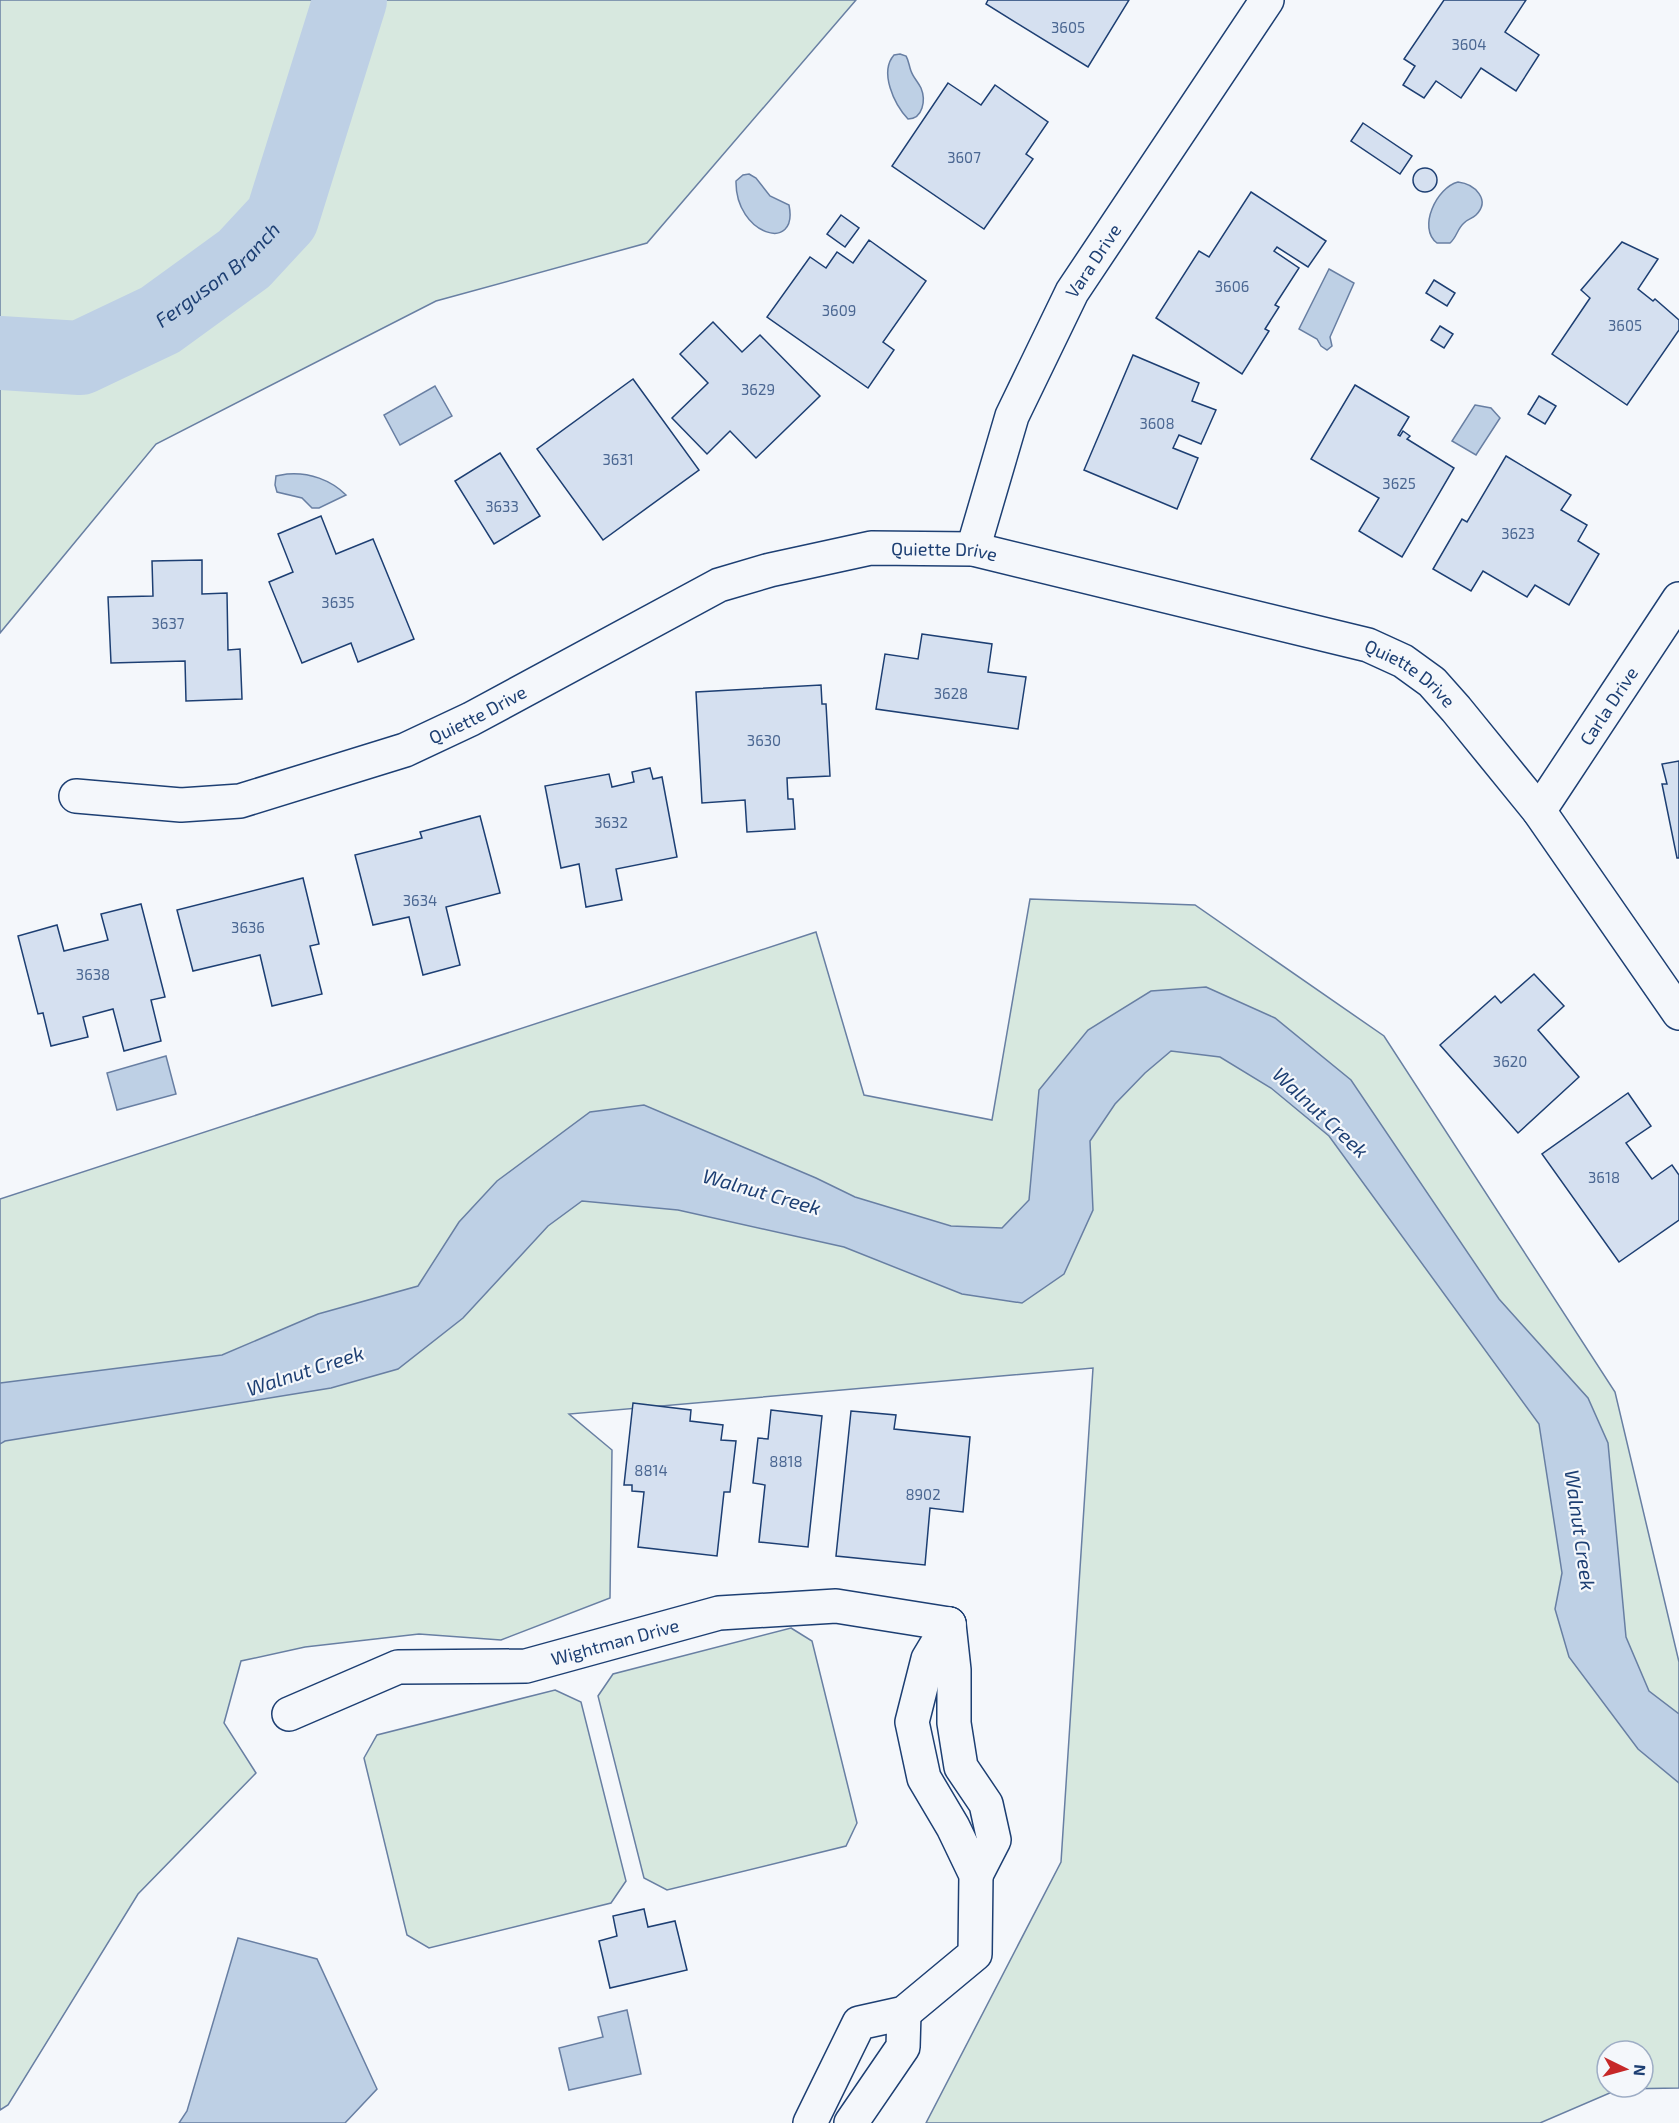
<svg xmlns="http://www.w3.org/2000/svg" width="1679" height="2123" viewBox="0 0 1679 2123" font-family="'Exo 2',sans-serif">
	<rect width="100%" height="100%" fill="#f4f7fb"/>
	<g fill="#d7e8df" stroke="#687fa3" stroke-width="1.5" fill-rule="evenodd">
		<path d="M 0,0 L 856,0 L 647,243 L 436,301 L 156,444 L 0,633 Z"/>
		<path d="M 1030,899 L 1195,905 L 1384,1036 L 1615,1392 L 1679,1662 L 1679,2088 L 1619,2089 L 1540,2123 L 926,2123 L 1061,1862 L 1093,1368 L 569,1414 L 612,1450 L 610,1598 L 501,1640 L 419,1634 L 305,1647 L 241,1661 L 224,1723 L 256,1773 L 138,1894 L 8,2105 L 0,2110 L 0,1199 L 816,932 L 864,1095 L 992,1120 ZM 1607,2051 L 1643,2051 L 1643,2087 L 1607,2087 Z"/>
		<path d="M 791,1628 L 812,1641 L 857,1823 L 846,1846 L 667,1890 L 644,1878 L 598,1696 L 613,1674 Z"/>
		<path d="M 555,1690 L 581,1702 L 626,1881 L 611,1903 L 429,1948 L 407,1935 L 364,1758 L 377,1735 Z"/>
	</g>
	<g fill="#bed0e5" stroke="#687fa3" stroke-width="1.5">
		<path d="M 900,54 L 906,56 C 909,61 909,66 911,71 C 913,77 918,82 921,88 C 926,100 923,119 908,119 C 894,104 879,72 894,55 Z"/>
		<path d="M 749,174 L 756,178 L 770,196 L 789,205 C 799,254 735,235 736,181 L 743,175 Z"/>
		<path d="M 1458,182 C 1475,184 1491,200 1476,215 C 1472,219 1467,219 1464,223 C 1457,229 1457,237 1450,243 L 1437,243 C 1417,228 1437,187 1458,182 Z"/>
		<path d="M 1329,269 L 1354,283 L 1330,337 L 1332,346 L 1327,350 L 1321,346 L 1317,339 L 1299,329 Z"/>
		<path d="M 435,386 L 452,416 L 400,445 L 384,415 Z"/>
		<path d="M 1475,405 L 1491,408 L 1500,418 L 1476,455 L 1452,441 Z"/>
		<path d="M 287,474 C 309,472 331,480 346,495 L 319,508 L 312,508 L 302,498 L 277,492 L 275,485 L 276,476 Z"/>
		<path d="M 1206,987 L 1275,1018 L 1351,1080 L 1499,1299 L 1588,1398 L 1608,1443 L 1626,1637 L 1649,1691 L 1679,1714 L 1679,1783 L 1638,1749 L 1569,1657 L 1555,1609 L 1562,1573 L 1539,1424 L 1329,1136 L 1271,1088 L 1220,1057 L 1171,1051 L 1145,1073 L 1115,1104 L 1090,1141 L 1093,1210 L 1064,1274 L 1022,1303 L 962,1294 L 844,1247 L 678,1210 L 582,1201 L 548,1226 L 463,1318 L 398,1369 L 331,1388 L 5,1441 L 0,1444 L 0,1383 L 222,1355 L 318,1314 L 418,1286 L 459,1222 L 497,1181 L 590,1112 L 644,1105 L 816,1178 L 855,1197 L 951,1226 L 1002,1228 L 1029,1200 L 1039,1090 L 1088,1030 L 1151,991 Z"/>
		<path d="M 166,1056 L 176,1094 L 117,1110 L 107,1073 Z"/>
		<path d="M 238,1938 L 317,1959 L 377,2089 L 345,2123 L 179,2123 L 187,2111 Z"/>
		<path d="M 627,2010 L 641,2074 L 569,2090 L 559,2048 L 603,2037 L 598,2017 Z"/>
	</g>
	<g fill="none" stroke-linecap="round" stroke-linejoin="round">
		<path stroke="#bed0e5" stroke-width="74" id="s1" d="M 0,353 L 80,358 L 160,320 L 244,259 L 282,218 L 350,0"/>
	</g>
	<g fill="#d5e0f0" stroke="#1d3f73" stroke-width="1.5">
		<path d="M 988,0 L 1129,0 L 1088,67 L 986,4 Z"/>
		<path d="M 1444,0 L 1526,0 L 1505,32 L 1539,55 L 1516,91 L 1481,68 L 1461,98 L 1436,81 L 1424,98 L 1403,85 L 1415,66 L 1404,59 Z"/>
		<path d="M 948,83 L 981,105 L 995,85 L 1048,122 L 1026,154 L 1033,159 L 984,229 L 892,166 Z"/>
		<path d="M 1363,123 L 1412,156 L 1400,174 L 1351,141 Z"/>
		<circle cx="1425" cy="180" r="12"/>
		<path d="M 1251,192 L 1326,241 L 1308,267 L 1277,247 L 1274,251 L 1299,268 L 1275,305 L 1279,307 L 1265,329 L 1269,331 L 1242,374 L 1156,318 L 1199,251 L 1209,257 Z"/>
		<path d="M 841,215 L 859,228 L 845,247 L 827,234 Z"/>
		<path d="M 869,240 L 926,281 L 883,342 L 894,350 L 868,388 L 767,317 L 810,257 L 826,268 L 837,252 L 853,263 Z"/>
		<path d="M 1622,242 L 1658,259 L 1638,289 L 1653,301 L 1655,299 L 1679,320 L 1679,330 L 1627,405 L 1552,354 L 1590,298 L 1581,290 Z"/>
		<path d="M 1434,280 L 1455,293 L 1447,306 L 1426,293 Z"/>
		<path d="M 713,322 L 742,352 L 760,335 L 820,396 L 756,458 L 730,431 L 707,454 L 672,418 L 708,383 L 680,354 Z"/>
		<path d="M 1440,326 L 1453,334 L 1444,348 L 1431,340 Z"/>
		<path d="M 1133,355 L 1199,383 L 1192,401 L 1216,410 L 1201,444 L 1179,435 L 1173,448 L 1198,458 L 1177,509 L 1084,470 Z"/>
		<path d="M 633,379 L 699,470 L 603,540 L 537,449 Z"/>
		<path d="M 1355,385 L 1409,417 L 1398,435 L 1400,436 L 1403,431 L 1410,436 L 1407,439 L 1454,468 L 1402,557 L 1359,531 L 1379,498 L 1311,459 Z"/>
		<path d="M 1539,396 L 1556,406 L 1545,424 L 1528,414 Z"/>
		<path d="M 500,453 L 540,516 L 494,544 L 455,481 Z"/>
		<path d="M 1506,456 L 1571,495 L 1561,510 L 1587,525 L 1578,541 L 1599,554 L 1569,605 L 1535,585 L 1527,597 L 1483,571 L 1471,591 L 1433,569 L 1462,519 L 1467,522 Z"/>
		<path d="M 321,516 L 336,554 L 373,539 L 414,639 L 358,662 L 351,643 L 302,663 L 269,582 L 293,572 L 278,534 Z"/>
		<path d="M 202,560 L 202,594 L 227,593 L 228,650 L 240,649 L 242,699 L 186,701 L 185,661 L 111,663 L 108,597 L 153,596 L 152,561 Z"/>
		<path d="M 922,634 L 992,644 L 988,672 L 1026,677 L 1018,729 L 876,709 L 885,654 L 918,659 Z"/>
		<path d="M 821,685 L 822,704 L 826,704 L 830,776 L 787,778 L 788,799 L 793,799 L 795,829 L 747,832 L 745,800 L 702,803 L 696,692 Z"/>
		<path d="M 1679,761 L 1679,858 L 1677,858 L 1662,784 L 1667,784 L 1662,764 Z"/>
		<path d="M 650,768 L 653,779 L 662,777 L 677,857 L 616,869 L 622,900 L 586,907 L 579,864 L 561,868 L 545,786 L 609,774 L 612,787 L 634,782 L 632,772 Z"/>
		<path d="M 480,816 L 500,893 L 446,907 L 460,965 L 423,975 L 409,917 L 373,925 L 355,855 L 422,838 L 420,832 Z"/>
		<path d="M 303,878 L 319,944 L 310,946 L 322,994 L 272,1006 L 260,955 L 193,971 L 177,910 Z"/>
		<path d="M 141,904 L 165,997 L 151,1000 L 161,1041 L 124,1051 L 113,1009 L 83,1017 L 88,1037 L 51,1046 L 43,1013 L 38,1014 L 18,936 L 57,925 L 64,951 L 108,940 L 101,914 Z"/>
		<path d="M 1534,974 L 1564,1006 L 1538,1030 L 1579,1077 L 1518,1133 L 1440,1045 L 1495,996 L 1501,1003 Z"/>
		<path d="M 1628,1093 L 1651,1126 L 1626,1143 L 1652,1179 L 1672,1165 L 1679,1175 L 1679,1220 L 1619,1262 L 1542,1154 Z"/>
		<path d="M 633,1403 L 691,1410 L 690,1421 L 723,1425 L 721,1440 L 736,1441 L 730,1492 L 724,1492 L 717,1556 L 638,1547 L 644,1492 L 632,1491 L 632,1485 L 624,1485 Z"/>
		<path d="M 771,1410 L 822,1416 L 808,1547 L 759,1542 L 765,1485 L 753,1483 L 758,1438 L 768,1439 Z"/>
		<path d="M 851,1411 L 896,1415 L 894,1429 L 970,1437 L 963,1512 L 930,1508 L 925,1565 L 836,1556 Z"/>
		<path d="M 644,1909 L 648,1927 L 675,1921 L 687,1970 L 610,1988 L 599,1941 L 617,1936 L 613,1916 Z"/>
	</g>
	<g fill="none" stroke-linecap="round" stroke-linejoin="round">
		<defs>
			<g id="minor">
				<path id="s2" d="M 973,549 L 1012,416 L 1072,292 L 1267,0"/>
				<path id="s3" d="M 76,796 L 181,805 L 240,801 L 405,750 L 471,719 L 719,585 L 770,570 L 871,548 L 973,549 L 1368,645 L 1403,661 L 1432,682 L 1456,709 L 1539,811 L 1679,1013"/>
				<path id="s4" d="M 1539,811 L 1679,599"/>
				<path d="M 949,1624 L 954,1670 L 954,1723 L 961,1767 L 986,1804 L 994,1840 L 976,1875"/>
				<path id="s5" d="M 289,1714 L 398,1667 L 526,1666 L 719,1613 L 836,1606 L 949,1624"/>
				<path d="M 810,2123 L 859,2023 L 904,2013 L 975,1954 L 976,1875 L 953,1827 L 924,1778 L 912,1722 L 928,1659 L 949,1624"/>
				<path d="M 851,2123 L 903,2047 L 904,2013"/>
			</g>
		</defs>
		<use href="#minor" stroke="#1d3f73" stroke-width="36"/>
		<use href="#minor" stroke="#f4f7fb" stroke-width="33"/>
	</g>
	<g text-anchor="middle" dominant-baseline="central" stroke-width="4.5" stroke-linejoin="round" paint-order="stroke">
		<g font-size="15" fill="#4b6792">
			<text x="1068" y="27">3605</text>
			<text x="1469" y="44">3604</text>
			<text x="964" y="157">3607</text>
			<text x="1232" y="286">3606</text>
			<text x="839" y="310">3609</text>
			<text x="1625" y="325">3605</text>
			<text x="758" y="389">3629</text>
			<text x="1157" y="423">3608</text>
			<text x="618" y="459">3631</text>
			<text x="1399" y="483">3625</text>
			<text x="502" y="506">3633</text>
			<text x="1518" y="533">3623</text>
			<text x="338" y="602">3635</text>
			<text x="168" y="623">3637</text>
			<text x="951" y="693">3628</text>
			<text x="764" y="740">3630</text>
			<text x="611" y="822">3632</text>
			<text x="420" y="900">3634</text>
			<text x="248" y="927">3636</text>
			<text x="93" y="974">3638</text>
			<text x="1510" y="1061">3620</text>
			<text x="1604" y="1177">3618</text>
			<text x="786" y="1461">8818</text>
			<text x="651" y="1470">8814</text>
			<text x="923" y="1494">8902</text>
		</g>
		<g font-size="18" fill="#1d3f73" stroke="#f4f7fb">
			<text stroke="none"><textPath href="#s2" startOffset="314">Vara Drive</textPath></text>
			<text stroke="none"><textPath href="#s3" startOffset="922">Quiette Drive</textPath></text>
			<text stroke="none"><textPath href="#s3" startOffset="1408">Quiette Drive</textPath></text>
			<text stroke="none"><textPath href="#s4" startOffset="126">Carla Drive</textPath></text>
			<text stroke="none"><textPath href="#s3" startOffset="418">Quiette Drive</textPath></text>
			<text stroke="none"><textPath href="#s5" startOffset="339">Wightman Drive</textPath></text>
		</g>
		<g font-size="20" font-style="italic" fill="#1d3f73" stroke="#f4f7fb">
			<text stroke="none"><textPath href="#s1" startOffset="242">Ferguson Branch</textPath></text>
			<text transform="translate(1321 1112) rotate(43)">Walnut Creek</text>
			<text transform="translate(762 1191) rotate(16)">Walnut Creek</text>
			<text transform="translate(305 1370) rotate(-18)">Walnut Creek</text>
			<text transform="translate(1581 1530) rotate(82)">Walnut Creek</text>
		</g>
	</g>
	<g transform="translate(1625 2069) rotate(95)"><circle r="28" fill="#f4f7fb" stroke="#9eadc5" stroke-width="1.5"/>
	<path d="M0-4.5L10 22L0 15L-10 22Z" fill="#c62828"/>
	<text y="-9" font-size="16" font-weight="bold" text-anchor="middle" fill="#1d3f73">N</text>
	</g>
</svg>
